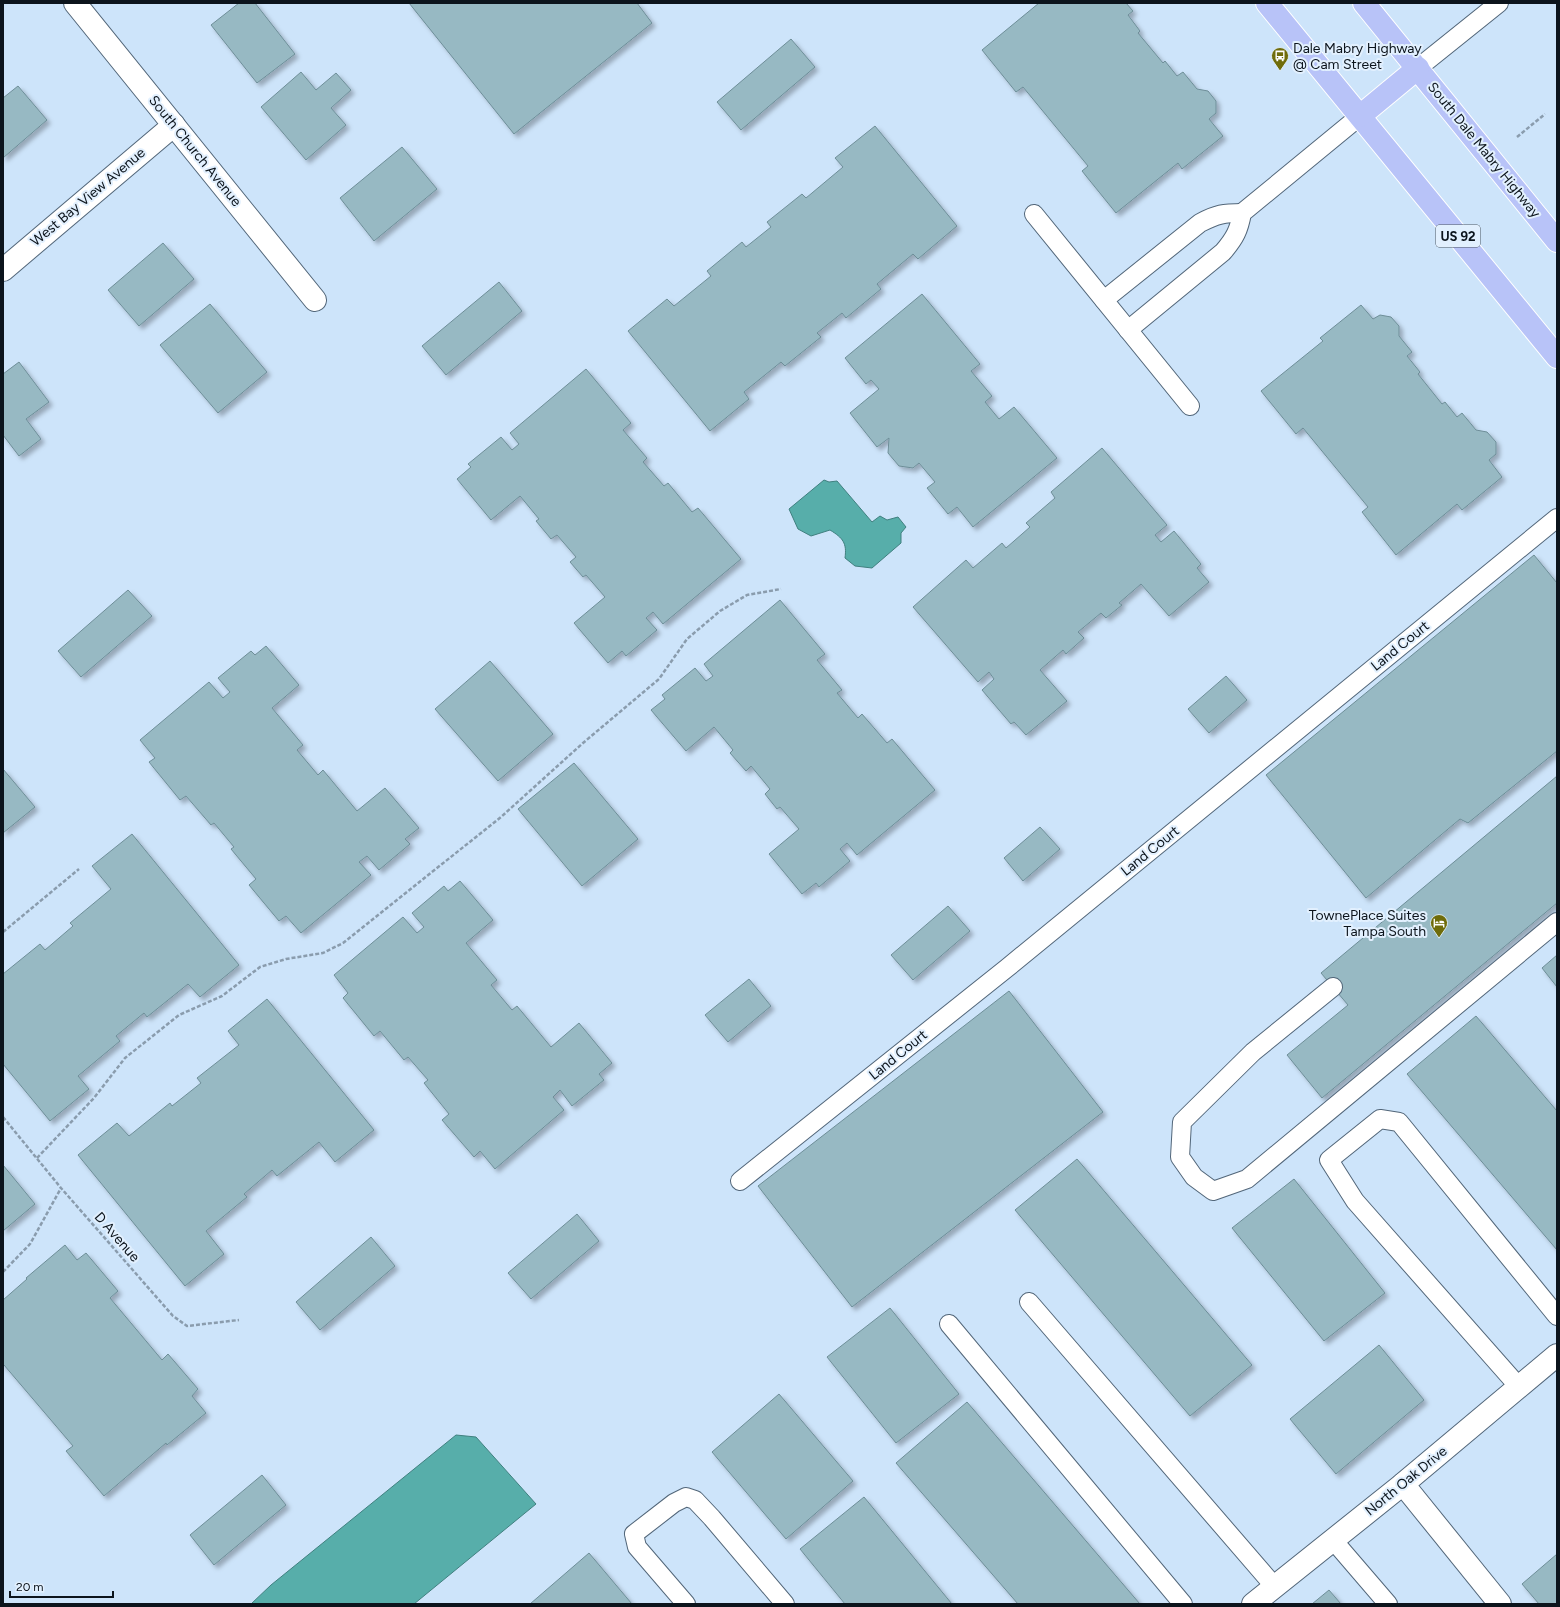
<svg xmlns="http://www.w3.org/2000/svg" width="1560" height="1607" viewBox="0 0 1560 1607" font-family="Figtree,sans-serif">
	<defs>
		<filter id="shadow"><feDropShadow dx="3.5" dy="3.5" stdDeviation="2" flood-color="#0004"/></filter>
	</defs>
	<rect width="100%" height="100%" fill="#cde4fa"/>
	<g fill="#57aeaa" stroke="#40807f">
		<path d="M 824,480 L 829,482 L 837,481 L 872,522 L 880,516 L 887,520 L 898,517 L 906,527 L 901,533 L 901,543 L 872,568 L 855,566 L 845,558 C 847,543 843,538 830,530 L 811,536 L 798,529 L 789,509 Z"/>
		<path d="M 456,1435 L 476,1437 L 536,1504 L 414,1604 L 251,1604 L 271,1585 Z"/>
	</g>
	<g fill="#97b9c3" stroke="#6e8e98" filter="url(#shadow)">
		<path d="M 239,3 L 255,3 L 295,54 L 257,83 L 211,25 Z"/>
		<path d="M 409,3 L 637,3 L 652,23 L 514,134 Z"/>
		<path d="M 1039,3 L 1126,3 L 1133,11 L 1128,15 L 1140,31 L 1138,33 L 1163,63 L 1165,61 L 1177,76 L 1183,72 L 1197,89 L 1208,91 L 1216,101 L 1216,113 L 1209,119 L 1223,136 L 1182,169 L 1178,163 L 1116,213 L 1082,171 L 1088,166 L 1023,87 L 1016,92 L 982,50 Z"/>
		<path d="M 791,39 L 815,67 L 741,130 L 717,102 Z"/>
		<path d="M 301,72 L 316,90 L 336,73 L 351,90 L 331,108 L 346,125 L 306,160 L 261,107 Z"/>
		<path d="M 18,86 L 47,120 L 3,158 L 3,98 Z"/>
		<path d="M 875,126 L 957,226 L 918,259 L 913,254 L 877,284 L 881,289 L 846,318 L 842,313 L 817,333 L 821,337 L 785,366 L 781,362 L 744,392 L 749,399 L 710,431 L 628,331 L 667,299 L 674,306 L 711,276 L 707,271 L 742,242 L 746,247 L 771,227 L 767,222 L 802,194 L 806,198 L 843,167 L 835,158 Z"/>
		<path d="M 402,147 L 437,189 L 374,241 L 340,198 Z"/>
		<path d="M 163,243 L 194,279 L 139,326 L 108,290 Z"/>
		<path d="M 499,282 L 522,311 L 446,375 L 422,346 Z"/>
		<path d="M 922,294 L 980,364 L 971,371 L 992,396 L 985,402 L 999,419 L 1014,407 L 1057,458 L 973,527 L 957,507 L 948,514 L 927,488 L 935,482 L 919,463 L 913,468 L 899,466 L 888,453 L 889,438 L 877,447 L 850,413 L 879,389 L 871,380 L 866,384 L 845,358 Z"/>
		<path d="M 210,304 L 267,372 L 218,413 L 160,345 Z"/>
		<path d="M 1361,305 L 1373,319 L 1380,315 L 1391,317 L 1399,326 L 1399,336 L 1412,352 L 1407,356 L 1420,372 L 1418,374 L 1442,404 L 1445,402 L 1457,417 L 1462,413 L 1476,430 L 1487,432 L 1496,442 L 1496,454 L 1489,460 L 1502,477 L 1462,510 L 1457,504 L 1396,555 L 1362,512 L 1368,507 L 1303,428 L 1296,434 L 1261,391 L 1323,341 L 1320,338 Z"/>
		<path d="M 19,362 L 49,402 L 26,419 L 41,439 L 19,456 L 3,435 L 3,374 Z"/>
		<path d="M 586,369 L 631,423 L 623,430 L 647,458 L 643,462 L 664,486 L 668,483 L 692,512 L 698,508 L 741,559 L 663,624 L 653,612 L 646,618 L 657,630 L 626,656 L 622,651 L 608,663 L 574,623 L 605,597 L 586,575 L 583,577 L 570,562 L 576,557 L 557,535 L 551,539 L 536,521 L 539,519 L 520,496 L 491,520 L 457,479 L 471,467 L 468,464 L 501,437 L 512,450 L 519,444 L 510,433 Z"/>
		<path d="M 1102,448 L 1167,525 L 1155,535 L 1161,542 L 1174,531 L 1201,564 L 1197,568 L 1209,582 L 1169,616 L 1141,584 L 1119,603 L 1122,605 L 1106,618 L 1101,613 L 1078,632 L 1084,638 L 1066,654 L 1063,650 L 1040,670 L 1067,701 L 1026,735 L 1014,722 L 1011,724 L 982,690 L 994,679 L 989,672 L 978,682 L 913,607 L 966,560 L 973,568 L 1002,543 L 1006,548 L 1030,527 L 1026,523 L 1055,498 L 1051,492 Z"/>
		<path d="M 1534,555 L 1557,583 L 1557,751 L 1468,823 L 1460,819 L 1366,898 L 1266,775 Z"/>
		<path d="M 128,590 L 152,616 L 81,677 L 58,651 Z"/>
		<path d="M 780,600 L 825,654 L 817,660 L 842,690 L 837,693 L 858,718 L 862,714 L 887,743 L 892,739 L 935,790 L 857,855 L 847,843 L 840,849 L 850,861 L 819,887 L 816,883 L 802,894 L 769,854 L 799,829 L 780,807 L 777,809 L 765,794 L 770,789 L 751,766 L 746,771 L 730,753 L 733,750 L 714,727 L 686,751 L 651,710 L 665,699 L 662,695 L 695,668 L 706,681 L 713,676 L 704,664 Z"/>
		<path d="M 266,646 L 299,685 L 272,708 L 303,745 L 297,750 L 318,775 L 323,770 L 357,811 L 385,788 L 419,828 L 405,839 L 410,844 L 379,870 L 367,856 L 359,862 L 371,875 L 301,933 L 286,916 L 279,921 L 249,885 L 256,879 L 231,849 L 234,847 L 214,823 L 211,825 L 186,796 L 180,800 L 149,762 L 155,758 L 140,740 L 209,682 L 223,698 L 230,692 L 218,678 L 251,651 L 255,655 Z"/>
		<path d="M 490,661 L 553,734 L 498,781 L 435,709 Z"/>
		<path d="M 1226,676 L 1247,700 L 1209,733 L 1188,709 Z"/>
		<path d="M 574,763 L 638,839 L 582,886 L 518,809 Z"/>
		<path d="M 3,769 L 35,807 L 3,833 Z"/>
		<path d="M 1557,776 L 1557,903 L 1322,1098 L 1287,1055 L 1348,1005 L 1321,973 Z"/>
		<path d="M 1040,827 L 1060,849 L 1023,881 L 1004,858 Z"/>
		<path d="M 132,834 L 239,965 L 200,997 L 188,984 L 147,1017 L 144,1013 L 116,1036 L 120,1041 L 78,1076 L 89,1089 L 50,1121 L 3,1064 L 3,974 L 40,944 L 45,950 L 73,926 L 70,923 L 111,889 L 92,866 Z"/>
		<path d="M 460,881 L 493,920 L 466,943 L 497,980 L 491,985 L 512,1010 L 517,1006 L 551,1047 L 579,1023 L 612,1063 L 599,1074 L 604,1080 L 572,1106 L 560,1090 L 553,1097 L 564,1110 L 495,1169 L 480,1151 L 474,1157 L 442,1120 L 449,1114 L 424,1083 L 428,1080 L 408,1057 L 404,1060 L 380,1031 L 374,1036 L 343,998 L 348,993 L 334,975 L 403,917 L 417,933 L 424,927 L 412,913 L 444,886 L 448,891 Z"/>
		<path d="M 948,906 L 970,931 L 913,980 L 891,955 Z"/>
		<path d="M 1557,955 L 1557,987 L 1542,968 Z"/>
		<path d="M 749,979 L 771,1006 L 728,1042 L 705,1015 Z"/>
		<path d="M 1009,991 L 1103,1112 L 852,1307 L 758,1186 Z"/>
		<path d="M 267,999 L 374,1130 L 335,1162 L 319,1142 L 277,1176 L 272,1170 L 244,1194 L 247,1197 L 206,1231 L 224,1254 L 185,1286 L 78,1155 L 117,1123 L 129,1136 L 170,1103 L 172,1106 L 201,1083 L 197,1078 L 239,1045 L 228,1031 Z"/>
		<path d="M 1476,1016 L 1557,1111 L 1557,1250 L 1407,1074 Z"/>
		<path d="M 1077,1159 L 1252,1365 L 1190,1416 L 1015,1210 Z"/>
		<path d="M 3,1165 L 35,1204 L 3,1231 Z"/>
		<path d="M 1294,1179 L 1385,1293 L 1324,1341 L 1232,1228 Z"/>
		<path d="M 577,1214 L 599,1241 L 531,1299 L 508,1273 Z"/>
		<path d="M 371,1237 L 395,1266 L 320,1330 L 296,1302 Z"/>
		<path d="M 65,1245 L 77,1260 L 86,1253 L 118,1291 L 110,1298 L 162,1360 L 168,1354 L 198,1389 L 192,1396 L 206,1413 L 167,1445 L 166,1443 L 104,1496 L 66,1451 L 73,1446 L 4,1365 L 3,1367 L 3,1300 L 27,1279 L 26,1278 Z"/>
		<path d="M 890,1308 L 959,1394 L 896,1443 L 827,1357 Z"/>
		<path d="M 1379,1345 L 1424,1400 L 1336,1474 L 1290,1419 Z"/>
		<path d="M 779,1394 L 853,1481 L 786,1539 L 712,1452 Z"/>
		<path d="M 967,1402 L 1140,1604 L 1018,1604 L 896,1463 Z"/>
		<path d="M 262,1475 L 286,1505 L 214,1565 L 190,1535 Z"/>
		<path d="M 864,1497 L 952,1604 L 845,1604 L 800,1549 Z"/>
		<path d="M 589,1553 L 632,1604 L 530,1604 Z"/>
		<path d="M 1557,1554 L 1557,1604 L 1539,1604 L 1522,1584 Z"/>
		<path d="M 1329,1590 L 1341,1604 L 1312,1604 Z"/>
	</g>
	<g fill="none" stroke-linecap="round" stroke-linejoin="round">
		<defs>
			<g id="service">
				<path d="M 1418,68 L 1499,3"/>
				<path d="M 1034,214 L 1190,406"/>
				<path d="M 1104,300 L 1200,223 C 1217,214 1224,213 1242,213"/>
				<path d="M 1128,330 L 1223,252 C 1235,238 1239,230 1242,213 L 1360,116"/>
				<path d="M 1333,987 L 1253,1052 L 1182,1122 L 1180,1157 L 1194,1177 L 1213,1191 L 1247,1179 L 1557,922"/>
				<path d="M 740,1181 L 1007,968 L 1557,518"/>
				<path d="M 1029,1302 L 1275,1587"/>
				<path d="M 949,1324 L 1183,1604"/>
				<path d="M 1519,1387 L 1355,1201 L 1329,1160 L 1380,1119 L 1399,1122 L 1557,1316"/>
				<path d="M 1333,1540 L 1388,1604"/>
				<path d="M 686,1604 L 637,1547 L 634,1534 L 674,1503 L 686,1497 L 695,1500 L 712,1518 L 785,1604"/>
			</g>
			<g id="minor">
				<path d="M 75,3 L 315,300"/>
				<path d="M 3,270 L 174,125"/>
				<path d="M 1403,1484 L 1500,1604"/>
				<path d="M 1253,1604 L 1403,1484 L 1557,1355"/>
			</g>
			<g id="primary">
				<path d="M 1267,3 L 1557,357"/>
				<path d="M 1364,3 L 1557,241"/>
				<path d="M 1360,116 L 1418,68"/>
			</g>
		</defs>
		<use href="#service" stroke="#526679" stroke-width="20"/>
		<use href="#minor" stroke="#526679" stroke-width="24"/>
		<use href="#primary" stroke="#fff" stroke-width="24"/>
		<g stroke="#8a9cad" stroke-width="2.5" stroke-dasharray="4 2" stroke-linecap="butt">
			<path d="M 1517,137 L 1545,114"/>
			<path d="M 3,932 L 79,869"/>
			<path d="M 3,1117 L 61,1188 L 173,1316 L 187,1326 L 239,1320"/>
			<path d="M 37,1158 L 94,1098 L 125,1058 L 179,1015 L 222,996 L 260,967 L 286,959 L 323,953 L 343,943 L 501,817 L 583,743 L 659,679 L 687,639 L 720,611 L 747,595 L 781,589"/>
			<path d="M 3,1272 L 30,1244 L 61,1188"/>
		</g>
		<use href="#service" stroke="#fff" stroke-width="18"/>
		<use href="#minor" stroke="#fff" stroke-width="22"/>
		<use href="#primary" stroke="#b8c3f8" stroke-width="22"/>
	</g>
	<defs>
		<symbol id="bus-pin" viewBox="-11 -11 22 30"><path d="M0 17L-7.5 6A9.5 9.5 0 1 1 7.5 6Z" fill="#6f6c0a" stroke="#e2f0fe"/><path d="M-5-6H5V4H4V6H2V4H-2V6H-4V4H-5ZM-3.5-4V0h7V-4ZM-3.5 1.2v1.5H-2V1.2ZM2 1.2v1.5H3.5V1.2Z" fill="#fff"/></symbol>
		<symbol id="hotel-pin" viewBox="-11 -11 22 30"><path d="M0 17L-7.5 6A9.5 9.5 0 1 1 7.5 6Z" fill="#6f6c0a" stroke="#e2f0fe"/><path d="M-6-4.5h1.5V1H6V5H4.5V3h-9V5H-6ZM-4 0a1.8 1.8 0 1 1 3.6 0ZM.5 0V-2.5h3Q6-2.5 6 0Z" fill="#fff"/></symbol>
	</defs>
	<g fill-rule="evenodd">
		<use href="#bus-pin" x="1270" y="46" width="20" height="27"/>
		<use href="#hotel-pin" x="1429" y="913" width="20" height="27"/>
	</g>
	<g text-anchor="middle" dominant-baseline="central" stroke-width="4" stroke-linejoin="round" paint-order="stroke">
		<rect fill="#e2f0fe" stroke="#4c5660" stroke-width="1" x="1436" y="225" width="44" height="22" rx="3"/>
		<g font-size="13" font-weight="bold" fill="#0c141c">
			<text x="1458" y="236">US 92</text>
		</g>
		<g font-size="14" fill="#0c141c" stroke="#e2f0fe" text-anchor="start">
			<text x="1293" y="48">Dale Mabry Highway<tspan x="1293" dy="16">@ Cam Street</tspan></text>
			<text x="1426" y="915" text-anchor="end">TownePlace Suites<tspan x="1426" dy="16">Tampa South</tspan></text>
		</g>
		<g font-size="14" fill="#0c141c" stroke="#e2f0fe">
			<text transform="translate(1484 150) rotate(51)">South Dale Mabry Highway</text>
			<text transform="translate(195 151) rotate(51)">South Church Avenue</text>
			<text transform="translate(88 197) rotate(-40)">West Bay View Avenue</text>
			<text transform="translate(1400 646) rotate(-39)">Land Court</text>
			<text transform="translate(1150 851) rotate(-39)">Land Court</text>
			<text transform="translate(898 1055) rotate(-39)">Land Court</text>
			<text transform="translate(117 1237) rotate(49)">D Avenue</text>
			<text transform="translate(1406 1481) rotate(-39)">North Oak Drive</text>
		</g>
	</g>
	<rect width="1560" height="1607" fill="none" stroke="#0c141c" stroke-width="8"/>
	<path d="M10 1591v6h103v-6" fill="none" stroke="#0c141c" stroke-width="2"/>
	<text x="16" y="1591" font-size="12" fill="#0c141c" stroke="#e2f0fe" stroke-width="3" paint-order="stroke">20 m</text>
</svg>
